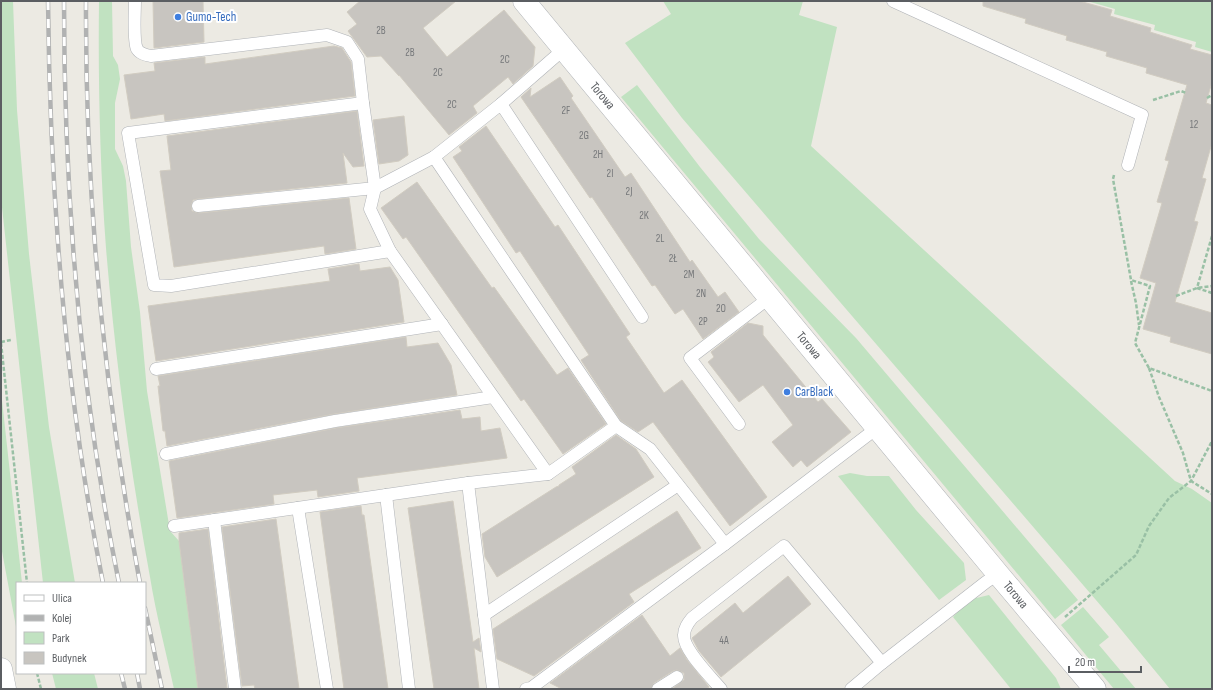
<svg xmlns="http://www.w3.org/2000/svg" width="1213" height="690" viewBox="0 0 1213 690" font-family="'Sofia Sans Condensed',sans-serif">
	<rect width="100%" height="100%" fill="#eceae3"/>
	<g fill="#c1e2c1">
		<path d="M 1,1 L 13,1 L 17,110 L 29,254 L 49,427 L 75,583 L 43,583 L 1,198 Z"/>
		<path d="M 99,1 L 112,1 L 113,56 L 118,65 L 120,79 L 115,103 L 115,149 L 123,166 L 126,181 L 131,247 L 140,312 L 147,391 L 170,531 L 179,541 L 198,689 L 174,689 C 166,652 156,614 150,577 C 130,468 115,358 106,248 C 100,166 98,83 99,1 Z"/>
		<path d="M 663,1 L 803,1 L 799,15 L 837,27 L 811,146 L 1175,481 L 1192,489 L 1212,503 L 1212,689 L 1170,689 L 1114,621 L 682,118 L 625,43 L 671,14 Z"/>
		<path d="M 1087,1 L 1212,1 L 1212,52 L 1195,47 L 1196,42 L 1154,30 L 1155,25 L 1114,14 L 1115,9 Z"/>
		<path d="M 637,85 L 700,167 L 759,239 L 856,338 L 1078,600 L 1055,619 L 621,97 Z"/>
		<path d="M 1,391 L 22,583 L 17,583 L 17,632 L 1,546 Z"/>
		<path d="M 850,473 L 867,476 L 889,476 L 916,510 L 964,563 L 966,580 L 939,600 L 838,476 Z"/>
		<path d="M 989,595 L 1056,678 L 1061,689 L 1011,689 L 953,617 L 968,600 Z"/>
		<path d="M 1083,607 L 1109,637 L 1099,645 L 1136,689 L 1114,689 L 1061,625 Z"/>
		<path d="M 52,673 L 94,673 L 98,689 L 56,689 Z"/>
	</g>
	<g fill="#c8c5c0" stroke="#d1ccc1">
		<path d="M 153,1 L 203,1 L 204,42 L 154,48 Z"/>
		<path d="M 360,1 L 456,1 L 423,28 L 447,57 L 504,10 L 535,47 L 533,66 L 513,84 L 508,77 L 473,106 L 477,113 L 449,135 L 399,75 L 399,76 L 381,56 L 367,57 L 348,31 L 357,24 L 347,12 Z"/>
		<path d="M 983,1 L 1079,1 L 1112,10 L 1110,16 L 1151,28 L 1150,32 L 1192,45 L 1190,49 L 1212,55 L 1212,82 L 1206,103 L 1212,105 L 1212,143 L 1202,178 L 1206,179 L 1194,221 L 1198,222 L 1175,302 L 1212,313 L 1212,354 L 1170,342 L 1171,337 L 1143,329 L 1156,283 L 1140,278 L 1162,203 L 1157,202 L 1169,161 L 1165,160 L 1187,85 L 1146,73 L 1147,68 L 1106,56 L 1107,52 L 1066,40 L 1067,36 L 1025,23 L 1026,19 L 983,6 Z"/>
		<path d="M 334,46 L 342,48 L 351,62 L 355,96 L 165,121 L 164,114 L 131,119 L 124,75 L 155,71 L 154,63 L 205,57 L 205,64 Z"/>
		<path d="M 560,77 L 573,96 L 571,98 L 625,177 L 631,173 L 690,262 L 692,260 L 718,297 L 725,292 L 739,312 L 703,339 L 683,309 L 675,314 L 655,285 L 652,286 L 592,197 L 590,198 L 521,97 L 531,88 L 530,97 Z"/>
		<path d="M 357,111 L 364,166 L 353,167 L 343,153 L 347,183 L 197,199 L 193,200 L 191,206 L 192,211 L 199,213 L 349,198 L 356,249 L 325,254 L 324,246 L 174,267 L 160,171 L 171,170 L 167,136 Z"/>
		<path d="M 404,116 L 408,155 L 399,161 L 379,164 L 373,120 Z"/>
		<path d="M 486,126 L 555,227 L 558,225 L 630,334 L 626,337 L 664,393 L 682,380 L 767,497 L 730,526 L 653,422 L 638,432 L 621,421 L 581,360 L 589,355 L 520,251 L 516,253 L 453,157 L 462,151 L 459,147 Z"/>
		<path d="M 417,182 L 492,288 L 494,287 L 557,375 L 568,368 L 606,424 L 563,454 L 524,399 L 521,401 L 406,237 L 403,239 L 381,208 Z"/>
		<path d="M 359,264 L 360,271 L 390,267 L 398,280 L 404,322 L 156,361 L 148,306 L 330,281 L 328,269 Z"/>
		<path d="M 748,323 L 763,326 L 763,335 L 818,402 L 822,399 L 851,432 L 807,467 L 801,460 L 793,467 L 772,442 L 793,425 L 763,385 L 739,402 L 708,362 L 714,357 L 711,352 Z"/>
		<path d="M 406,337 L 407,347 L 438,343 L 451,365 L 457,395 L 334,414 L 167,446 L 165,431 L 163,431 L 158,386 L 160,386 L 158,376 Z"/>
		<path d="M 460,410 L 462,419 L 480,417 L 481,431 L 500,428 L 507,458 L 357,478 L 359,491 L 318,497 L 317,490 L 273,495 L 274,504 L 177,518 L 169,461 L 336,428 Z"/>
		<path d="M 616,435 L 636,449 L 654,477 L 497,577 L 485,557 L 482,534 L 556,487 L 559,486 L 559,485 L 576,474 L 572,467 Z"/>
		<path d="M 453,501 L 473,642 L 479,638 L 481,652 L 474,648 L 479,689 L 434,689 L 408,508 Z"/>
		<path d="M 361,506 L 362,515 L 364,515 L 388,689 L 344,689 L 320,512 Z"/>
		<path d="M 677,511 L 701,548 L 629,594 L 634,602 L 534,676 L 497,659 L 493,629 Z"/>
		<path d="M 276,519 L 299,689 L 255,689 L 254,685 L 242,686 L 222,527 Z"/>
		<path d="M 208,529 L 227,688 L 219,689 L 198,689 L 179,541 L 179,533 Z"/>
		<path d="M 788,576 L 811,604 L 721,677 L 699,651 L 692,638 L 735,603 L 743,613 Z"/>
		<path d="M 642,615 L 670,656 L 680,648 L 687,660 L 709,687 L 706,689 L 672,689 L 684,680 L 684,673 L 677,670 L 673,671 L 654,683 L 651,689 L 562,689 L 550,683 Z"/>
	</g>
	<g fill="none" stroke-linecap="round" stroke-linejoin="round">
		<defs>
			<g id="service">
				<path d="M 135,1 C 135,11 133,41 137,49 C 140,54 146,55 151,56 L 327,35 L 347,42 L 358,59 L 363,103 L 128,133 L 154,285 L 171,286 L 390,251 L 548,474 L 616,426 L 434,157 L 501,104 L 642,317"/>
				<path d="M 893,1 L 1142,115 L 1128,165"/>
				<path d="M 501,104 L 564,49"/>
				<path d="M 198,206 L 375,188 L 363,103"/>
				<path d="M 390,251 L 370,209 L 375,188 L 434,157"/>
				<path d="M 156,369 L 442,324"/>
				<path d="M 739,424 L 690,358 L 769,298"/>
				<path d="M 166,454 L 335,421 L 493,397"/>
				<path d="M 468,483 L 493,689"/>
				<path d="M 386,495 L 409,689"/>
				<path d="M 298,508 L 327,689"/>
				<path d="M 214,520 L 235,689"/>
				<path d="M 174,526 L 468,483 L 548,474"/>
				<path d="M 725,544 L 877,428"/>
				<path d="M 484,615 L 678,485"/>
				<path d="M 526,689 L 531,688 L 725,544 L 650,449 L 616,426"/>
				<path d="M 658,689 L 677,677"/>
				<path d="M 721,689 C 711,677 683,650 684,635 C 684,628 688,623 692,618 L 784,546 L 882,663"/>
				<path d="M 851,689 L 882,663 L 986,582 L 998,574"/>
			</g>
			<g id="minor">
				<path id="s1" d="M 524,1 L 998,574 L 1095,689"/>
			</g>
			<path id="tertiary" d="M 1,669 L 5,689"/>
		</defs>
		<use href="#service" stroke="#b0b3b7" stroke-width="13"/>
		<use href="#minor" stroke="#b0b3b7" stroke-width="23"/>
		<use href="#tertiary" stroke="#b0b3b7" stroke-width="23"/>
		<g stroke="#99c0a5" stroke-width="2.5" stroke-dasharray="4 2" stroke-linecap="butt">
			<path d="M 1207,98 L 1212,95"/>
			<path d="M 1153,100 L 1181,91 L 1186,93"/>
			<path d="M 1114,175 L 1113,179 L 1131,280 L 1150,286 L 1135,343 L 1149,368 L 1212,391"/>
			<path d="M 1212,236 L 1197,288 L 1212,293"/>
			<path d="M 1131,281 L 1136,303 L 1139,325"/>
			<path d="M 1176,296 L 1197,288 L 1212,286"/>
			<path d="M 1,342 L 11,340"/>
			<path d="M 1,343 L 27,583"/>
			<path d="M 1149,368 L 1159,397 L 1183,453 L 1191,481 L 1212,494"/>
			<path d="M 1065,617 L 1136,555 L 1149,526 L 1169,498 L 1191,481 L 1212,441"/>
			<path d="M 37,673 L 41,689"/>
		</g>
		<use href="#service" stroke="#fff" stroke-width="12"/>
		<use href="#minor" stroke="#fff" stroke-width="22"/>
		<use href="#tertiary" stroke="#fff" stroke-width="22"/>
		<defs>
			<g id="rail">
				<path d="M 48,1 C 50,196 65,392 103,583"/>
				<path d="M 64,1 C 64,195 80,392 119,583"/>
				<path d="M 86,1 C 85,196 104,391 140,583"/>
				<path d="M 145,608 L 162,689"/>
				<path d="M 121,673 L 125,689"/>
				<path d="M 137,673 L 140,689"/>
			</g>
		</defs>
		<use href="#rail" stroke="#b1b2b2" stroke-width="4.5"/>
		<use href="#rail" stroke="#fff" stroke-width="3" stroke-dasharray="9" stroke-linecap="butt"/>
	</g>
	<g fill="#3f7fe0" stroke="#fff" stroke-width="1.5">
		<circle cx="178" cy="17" r="4"/>
		<circle cx="787" cy="392" r="4"/>
	</g>
	<g text-anchor="middle" dominant-baseline="central" stroke-width="4" stroke-linejoin="round" paint-order="stroke">
		<g font-size="11" fill="#76787a">
			<text x="381" y="30">2B</text>
			<text x="410" y="52">2B</text>
			<text x="505" y="59">2C</text>
			<text x="438" y="72">2C</text>
			<text x="452" y="104">2C</text>
			<text x="566" y="110">2F</text>
			<text x="1194" y="124">12</text>
			<text x="584" y="135">2G</text>
			<text x="598" y="154">2H</text>
			<text x="610" y="173">2I</text>
			<text x="629" y="191">2J</text>
			<text x="644" y="215">2K</text>
			<text x="660" y="238">2L</text>
			<text x="673" y="258">2Ł</text>
			<text x="689" y="274">2M</text>
			<text x="701" y="293">2N</text>
			<text x="721" y="308">2O</text>
			<text x="703" y="321">2P</text>
			<text x="724" y="640">4A</text>
		</g>
		<g font-size="13" fill="#366cbe" stroke="#fff" text-anchor="start">
			<text x="186" y="17">Gumo-Tech</text>
			<text x="795" y="392">CarBlack</text>
		</g>
		<g font-size="13" fill="#5b5e62" stroke="#fff">
			<text stroke="none"><textPath href="#s1" startOffset="123">Torowa</textPath></text>
			<text stroke="none"><textPath href="#s1" startOffset="447">Torowa</textPath></text>
			<text stroke="none"><textPath href="#s1" startOffset="771">Torowa</textPath></text>
		</g>
	</g>
	<rect width="1213" height="690" fill="none" stroke="#5b5e62" stroke-width="4"/>
	<rect x="16" y="582" width="130" height="92" fill="#ffffff" stroke="#bdbfc0"/>
	<rect x="24" y="595" width="20" height="6" fill="#ffffff" stroke="#bdbfc0"/>
	<text x="52" y="602" font-size="12" fill="#5b5e62">Ulica</text>
	<rect x="24" y="615" width="20" height="6" fill="#b1b2b2" stroke="#bdbfc0"/>
	<text x="52" y="622" font-size="12" fill="#5b5e62">Kolej</text>
	<rect x="24" y="632" width="20" height="12" fill="#c1e2c1" stroke="#bdbfc0"/>
	<text x="52" y="642" font-size="12" fill="#5b5e62">Park</text>
	<rect x="24" y="652" width="20" height="12" fill="#c8c5c0" stroke="#bdbfc0"/>
	<text x="52" y="662" font-size="12" fill="#5b5e62">Budynek</text>
	<path d="M1069 666v6h72v-6" fill="none" stroke="#5b5e62" stroke-width="2"/>
	<text x="1075" y="666" font-size="12" fill="#5b5e62" stroke="#ffffff" stroke-width="3" paint-order="stroke">20 m</text>
</svg>
